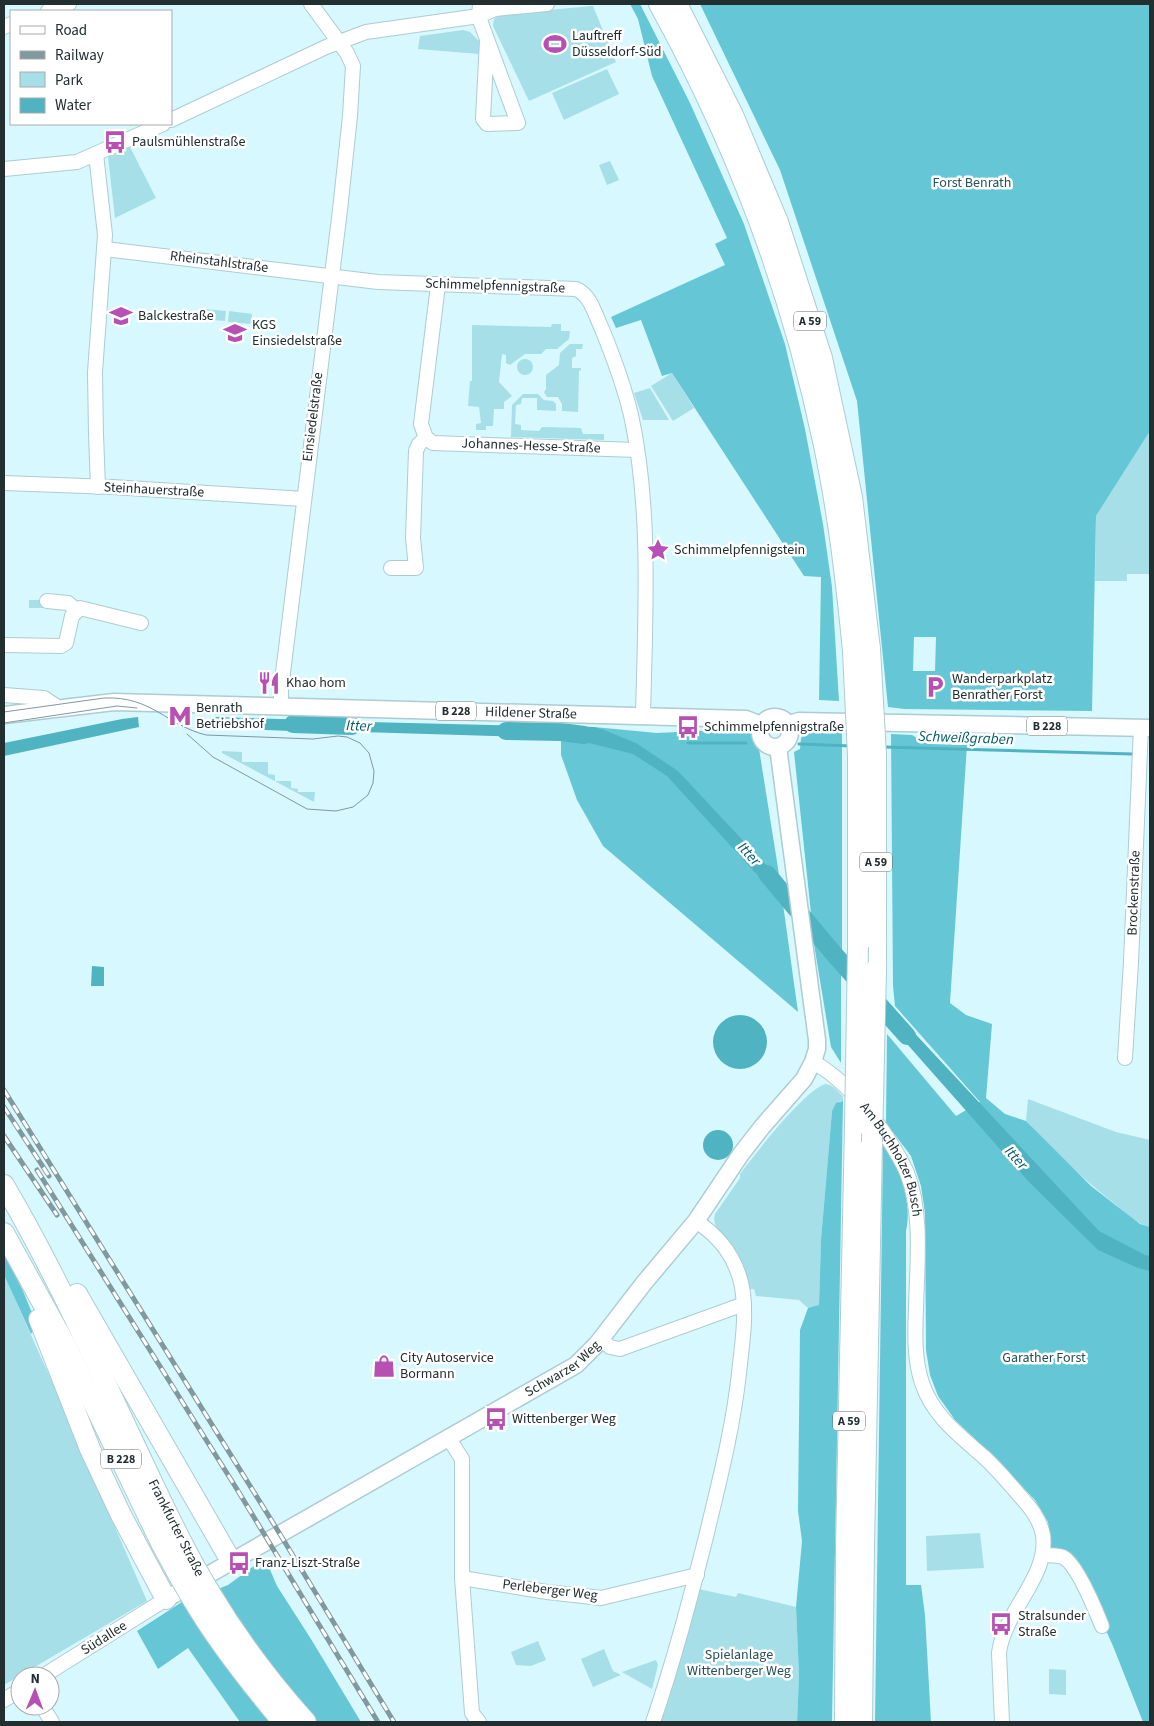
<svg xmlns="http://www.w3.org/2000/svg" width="1154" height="1726" viewBox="0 0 1154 1726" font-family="'Source Sans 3',sans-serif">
	<rect width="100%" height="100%" fill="#d7f8fe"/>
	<g fill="#a6dfe8">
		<path d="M 593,6 L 616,62 L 529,101 L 493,26 L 494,19 L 501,14 Z"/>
		<path d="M 463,30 L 470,32 L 480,42 L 479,54 L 418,49 L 420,36 Z"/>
		<path d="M 607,69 L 619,94 L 564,120 L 552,93 Z"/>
		<path d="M 130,147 L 156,198 L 115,218 L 108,157 Z"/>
		<path d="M 610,161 L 619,180 L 607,185 L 599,165 Z"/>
		<path d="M 205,309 L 226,311 L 225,321 L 204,319 Z"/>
		<path d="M 229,311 L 252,314 L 251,324 L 228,322 Z"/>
		<path d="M 552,324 L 561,324 L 561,331 L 570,331 L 569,339 L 557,349 L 546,349 L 541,354 L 525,354 L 510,365 L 506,363 L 506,355 L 502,354 L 499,382 L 512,396 L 504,402 L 504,409 L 494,409 L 493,426 L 486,426 L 486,430 L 476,430 L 476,424 L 481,423 L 479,407 L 468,406 L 470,381 L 472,381 L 472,325 L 551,327 Z"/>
		<path d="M 570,344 L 583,344 L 582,349 L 576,349 L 576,356 L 572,358 L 572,368 L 581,368 L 581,370 L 579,371 L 578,412 L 562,411 L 562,404 L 558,397 L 547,397 L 544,392 L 546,389 L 546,375 L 559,365 L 560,353 Z"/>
		<circle cx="525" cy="367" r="8"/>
		<path d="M 672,373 L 694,408 L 673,421 L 651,386 Z"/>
		<path d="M 650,388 L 669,420 L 643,420 L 634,393 Z"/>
		<path d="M 523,394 L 538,394 L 544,400 L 553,401 L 556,404 L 556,411 L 537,410 L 537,398 L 522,398 L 521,404 L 516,405 L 515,424 L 521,425 L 521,430 L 539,431 L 542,427 L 581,428 L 583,434 L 604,434 L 604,440 L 511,437 L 512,405 Z"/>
		<path d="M 1150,431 L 1150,574 L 1127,574 L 1127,581 L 1095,581 L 1096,516 Z"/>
		<rect x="29" y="600" width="16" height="8"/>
		<path d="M 222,751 L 242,752 L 242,762 L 268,762 L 268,774 L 275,775 L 275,781 L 291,781 L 291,788 L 298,789 L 298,792 L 315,792 L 314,802 L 222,753 Z"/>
		<path d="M 825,1084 C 834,1085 838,1091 843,1097 L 843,1101 L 840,1101 L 832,1111 L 821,1240 L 819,1306 L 808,1308 L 799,1300 L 756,1296 L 754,1289 L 746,1290 C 741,1276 736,1254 728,1241 C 722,1232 711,1227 715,1214 L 740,1178 L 740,1174 C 755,1154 804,1091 825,1084 Z"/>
		<path d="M 1028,1099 L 1116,1132 L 1150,1140 L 1150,1227 C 1136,1224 1126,1213 1115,1204 C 1083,1179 1054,1151 1026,1121 Z"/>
		<path d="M 4,1275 L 49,1375 L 147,1601 L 4,1685 Z"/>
		<path d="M 980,1533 L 984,1568 L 927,1571 L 926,1536 Z"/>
		<path d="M 698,1589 L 736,1597 L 738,1593 L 796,1607 L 799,1676 L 797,1722 L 659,1722 Z"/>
		<path d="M 538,1641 L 546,1660 L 531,1666 L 516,1665 L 511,1652 Z"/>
		<path d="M 604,1649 L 613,1671 L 621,1675 L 593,1687 L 581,1659 Z"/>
		<path d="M 656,1660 L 658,1665 L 652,1689 L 622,1672 Z"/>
		<path d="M 1049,1669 L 1066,1670 L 1066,1695 L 1049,1694 Z"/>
	</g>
	<g fill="#65c7d5" fill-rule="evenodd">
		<path d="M 630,4 L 640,4 L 690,103 L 744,224 L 785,344 L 805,429 L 823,524 L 832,587 L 839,701 L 819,700 L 821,577 L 804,576 L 672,373 L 662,376 L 641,320 L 616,328 L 611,317 L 725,265 L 715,244 L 727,238 L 652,76 L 638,19 Z"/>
		<path d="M 700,4 L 1150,4 L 1150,431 L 1096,516 L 1092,711 L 904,709 L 888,707 L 857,401 L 780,170 ZM 914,637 L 936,637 L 935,671 L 913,671 Z"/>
		<path d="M 566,727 L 594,727 L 657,733 L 737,729 L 749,730 L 757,736 L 778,868 L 798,1012 L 603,846 L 577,800 L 561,755 L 561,736 Z"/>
		<path d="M 808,730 L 842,730 L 842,956 L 812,923 L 794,752 L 800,749 L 801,738 Z"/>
		<path d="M 891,734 L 912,735 L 928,744 L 967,745 L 950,1003 L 966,1015 L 992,1024 L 986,1098 L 1005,1114 L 1026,1121 L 1091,1186 L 1140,1224 L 1150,1227 L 1150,1722 L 1143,1722 L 1113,1646 L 1086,1586 L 1050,1552 L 1050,1539 L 1048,1522 L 1035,1500 L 992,1455 L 955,1420 L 938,1396 L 930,1375 L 926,1350 L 925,1213 L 921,1186 L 911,1156 L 886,1123 L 887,1034 L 956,1116 L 980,1102 L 895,1006 L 893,986 Z"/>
		<path d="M 813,938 L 841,967 L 841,1063 L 831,1047 Z"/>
		<path d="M 843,1101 L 832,1722 L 797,1722 L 799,1676 L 796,1607 L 802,1541 L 798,1511 L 800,1330 L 808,1308 L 819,1305 L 821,1240 L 832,1111 L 836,1103 Z"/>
		<path d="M 883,1146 C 902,1165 912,1206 906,1231 L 906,1585 L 921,1585 L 925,1615 L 931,1722 L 875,1722 Z"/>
		<path d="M 4,1252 L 23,1291 L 37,1325 L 31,1334 L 4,1275 Z"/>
		<path d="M 265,1558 L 277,1586 L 311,1639 L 361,1722 L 317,1722 L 263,1661 L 218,1589 L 228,1585 Z"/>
		<path d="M 185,1600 L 275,1722 L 240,1722 L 188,1648 L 158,1669 L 137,1631 Z"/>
	</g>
	<g fill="#50b3c2">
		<path d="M 138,717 L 139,727 L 4,756 L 4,743 L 122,719 Z"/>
		<path d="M 215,717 L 315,720 L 315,732 L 215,728 Z"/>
		<path d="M 328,721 L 530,726 L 530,737 L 328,731 Z"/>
		<path d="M 561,726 L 594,727 L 604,730 L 636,743 L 678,771 L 780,880 L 783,903 L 667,776 L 633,754 L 561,736 Z"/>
		<path d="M 812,923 L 842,956 L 841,967 L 813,938 Z"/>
		<path d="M 92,966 L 104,967 L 104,986 L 91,986 Z"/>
		<path d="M 893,1010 L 1099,1231 L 1145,1255 L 1150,1256 L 1150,1271 L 1138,1268 L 1098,1250 L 1029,1182 L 892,1027 Z"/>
		<circle cx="740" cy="1042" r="27"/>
		<circle cx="718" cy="1145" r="15"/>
	</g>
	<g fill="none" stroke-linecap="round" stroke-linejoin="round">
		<g stroke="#50b3c2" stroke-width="3">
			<path d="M 688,743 L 746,743"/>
			<path d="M 799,744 L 852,746"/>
			<path d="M 883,747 L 1132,754"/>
		</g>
		<g stroke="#50b3c2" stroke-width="18">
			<path d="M 293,724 L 352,726"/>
			<path d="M 506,731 L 561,732 L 584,735"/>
			<path d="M 767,874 L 834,954 L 907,1036"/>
		</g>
		<defs>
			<g id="minor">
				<path d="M 480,4 L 479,16 L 481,23 L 518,123 L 487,124 L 483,119 L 487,40"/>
				<path d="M 48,11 L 69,4"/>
				<path d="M 4,27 L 11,24"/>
				<path d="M 171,120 L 326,47 L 366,32 L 479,16 L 495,9 L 547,4"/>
				<path d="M 96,154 L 105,235 L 95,372 L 96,434 L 98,487"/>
				<path d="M 4,169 L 77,162 L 163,124"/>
				<path d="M 105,249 L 378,282 L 576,289 C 591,295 595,315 602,329 C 613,356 624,386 631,415 C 652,510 645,619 643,717"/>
				<path d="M 438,285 L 421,424 L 426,438 L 433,443 L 636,450"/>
				<path d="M 4,483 L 112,487 L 304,499"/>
				<path d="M 391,568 L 416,568 L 413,538 L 416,451 L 419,444 L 426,438"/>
				<path d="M 47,601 L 68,603 L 76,610"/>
				<path d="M 4,645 L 61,646 L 66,643 L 72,616 L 80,608 L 141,623"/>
				<path d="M 4,695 L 44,698 L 59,708"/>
				<path d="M 281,706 L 281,689 L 340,210 L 350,116 L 353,66 L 347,53 L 311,4"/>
				<path d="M 1125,1058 L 1131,962 L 1141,727"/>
				<path id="s1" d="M 813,1062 C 839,1076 861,1101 878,1124 C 889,1140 900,1156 907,1173 C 923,1213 917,1266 916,1308 C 915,1333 914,1359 922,1383 C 933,1416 959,1435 984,1457 C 997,1469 1009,1483 1020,1496 C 1030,1507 1040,1519 1043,1535 C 1049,1577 1004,1611 999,1653 L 1002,1722"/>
				<path d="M 601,1340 L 610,1347 L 620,1349 L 744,1304"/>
				<path d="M 448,1437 L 462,1459 L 462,1578 L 472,1713 L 479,1722"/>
				<path d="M 1043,1555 C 1049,1555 1057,1555 1063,1557 C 1077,1564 1096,1611 1102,1626"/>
				<path d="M 462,1578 L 547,1592 L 601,1598 L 697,1575"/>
				<path d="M 43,1676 L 166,1599"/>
				<path d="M 4,1700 L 20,1690"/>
				<path d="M 42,1706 L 52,1722"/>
				<path d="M 653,1722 C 674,1661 690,1599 706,1537 C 719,1482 733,1429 739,1373 C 742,1345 747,1315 742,1287 C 736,1257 720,1237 696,1221"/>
			</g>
			<g id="major">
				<path id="s2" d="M 4,715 L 114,702 L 746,719 L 761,725"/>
				<circle cx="775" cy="732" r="15"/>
				<path d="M 789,724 L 799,721 L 1150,728"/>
				<path id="s3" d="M 166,1599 L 576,1365 L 597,1344 L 644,1283 L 696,1221 L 741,1154 L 762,1127 L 804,1079 L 813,1062 L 817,1049 L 817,1040 L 778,747"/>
			</g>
			<g id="highway">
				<path d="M 659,4 C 734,140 791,289 823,441 C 838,510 846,580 853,651"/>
				<path d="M 677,4 L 733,115 L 778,222 L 822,358 L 852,497 L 870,649"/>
				<path d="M 876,755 L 876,969"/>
				<path d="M 858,756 L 858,947"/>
				<path d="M 4,1185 C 51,1265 90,1350 130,1435 C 151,1479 171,1524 195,1567"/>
				<path d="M 4,1233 L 64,1342 L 161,1543 L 179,1576"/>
				<path d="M 77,1294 L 231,1561"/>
				<path d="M 39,1319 L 90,1449 L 121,1515 L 166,1599"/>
				<path d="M 209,1591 C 237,1638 269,1681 306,1722"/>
				<path d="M 193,1600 C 219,1644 250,1683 283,1722"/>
				<path d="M 845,1722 L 846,1547 L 855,1126"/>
				<path d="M 862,1722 L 864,1547 L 872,1142"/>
			</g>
		</defs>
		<use href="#minor" stroke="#acccd2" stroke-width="16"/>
		<use href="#major" stroke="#acccd2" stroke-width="19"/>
		<use href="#highway" stroke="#acccd2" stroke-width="22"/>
		<use href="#minor" stroke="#fff" stroke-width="14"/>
		<use href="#major" stroke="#fff" stroke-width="16"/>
		<use href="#highway" stroke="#fff" stroke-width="20"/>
		<g stroke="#81989d" stroke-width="1">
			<path d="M 4,712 L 104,698 C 152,696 166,725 206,735 L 313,739 L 338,736 L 347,737 L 360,743 L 369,753 L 374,771 L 373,783 L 368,795 L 353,807 L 336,811 L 307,809 L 213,757 L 187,734"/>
			<path d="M 4,723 L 117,706 L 137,708"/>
		</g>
		<defs>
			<g id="rail">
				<path d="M 4,1090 L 275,1526 L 394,1722"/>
				<path d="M 4,1107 L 49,1176"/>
				<path d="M 4,1136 L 57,1215"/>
				<path d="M 37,1170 L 235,1486 L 378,1722"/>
			</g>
		</defs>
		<use href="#rail" stroke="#81989d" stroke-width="5"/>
		<use href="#rail" stroke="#fff" stroke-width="3" stroke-dasharray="9" stroke-linecap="butt"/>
		<defs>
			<g id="highway-bridge">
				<path d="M 870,649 L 876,755"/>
				<path d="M 853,651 L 858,756"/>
				<path d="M 855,1126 L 858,947"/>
				<path d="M 872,1142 L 876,969"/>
				<path d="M 195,1567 L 209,1591"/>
				<path d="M 179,1576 L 193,1600"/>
			</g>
		</defs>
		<use href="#highway-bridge" stroke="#acccd2" stroke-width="22" stroke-linecap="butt"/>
		<use href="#highway-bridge" stroke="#fff" stroke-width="20"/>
	</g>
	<defs>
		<symbol id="stadium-bare" viewBox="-9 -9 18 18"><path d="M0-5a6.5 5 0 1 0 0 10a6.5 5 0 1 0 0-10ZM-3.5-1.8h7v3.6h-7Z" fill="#b84fb2" stroke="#fff" stroke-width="2.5" paint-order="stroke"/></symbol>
		<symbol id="bus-bare" viewBox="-9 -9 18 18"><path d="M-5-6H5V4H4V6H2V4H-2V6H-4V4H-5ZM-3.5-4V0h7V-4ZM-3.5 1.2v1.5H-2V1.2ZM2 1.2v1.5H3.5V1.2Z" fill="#b84fb2" stroke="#fff" stroke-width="2.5" paint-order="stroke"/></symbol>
		<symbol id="school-bare" viewBox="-9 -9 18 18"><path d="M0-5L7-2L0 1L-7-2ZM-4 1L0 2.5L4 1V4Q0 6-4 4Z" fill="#b84fb2" stroke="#fff" stroke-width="2.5" paint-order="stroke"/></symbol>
		<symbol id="sight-bare" viewBox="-9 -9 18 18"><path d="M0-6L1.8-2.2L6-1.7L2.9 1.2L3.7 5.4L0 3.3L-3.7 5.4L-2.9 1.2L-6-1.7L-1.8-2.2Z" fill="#b84fb2" stroke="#fff" stroke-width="2.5" paint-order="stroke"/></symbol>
		<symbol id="restaurant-bare" viewBox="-9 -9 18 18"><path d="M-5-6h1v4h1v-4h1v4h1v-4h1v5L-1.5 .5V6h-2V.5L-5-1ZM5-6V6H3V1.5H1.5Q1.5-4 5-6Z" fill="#b84fb2" stroke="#fff" stroke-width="2.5" paint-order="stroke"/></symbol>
		<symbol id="parking-bare" viewBox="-9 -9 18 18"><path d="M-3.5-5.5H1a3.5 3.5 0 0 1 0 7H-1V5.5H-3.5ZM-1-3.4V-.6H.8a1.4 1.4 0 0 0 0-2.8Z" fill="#b84fb2" stroke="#fff" stroke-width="2.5" paint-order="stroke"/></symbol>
		<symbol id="metro-bare" viewBox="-9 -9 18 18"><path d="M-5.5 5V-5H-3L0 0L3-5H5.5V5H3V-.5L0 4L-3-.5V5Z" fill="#b84fb2" stroke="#fff" stroke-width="2.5" paint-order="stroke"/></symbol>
		<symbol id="shop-bare" viewBox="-9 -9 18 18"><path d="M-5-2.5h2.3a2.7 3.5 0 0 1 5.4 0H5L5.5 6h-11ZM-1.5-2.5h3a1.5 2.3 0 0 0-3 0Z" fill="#b84fb2" stroke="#fff" stroke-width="2.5" paint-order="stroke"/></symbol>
	</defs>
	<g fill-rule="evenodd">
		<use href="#stadium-bare" x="539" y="28" width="32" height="32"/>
		<use href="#bus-bare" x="99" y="126" width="32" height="32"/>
		<use href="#school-bare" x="105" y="300" width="32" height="32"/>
		<use href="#school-bare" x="219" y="317" width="32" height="32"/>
		<use href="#sight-bare" x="642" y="534" width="32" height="32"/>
		<use href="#restaurant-bare" x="253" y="667" width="32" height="32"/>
		<use href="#parking-bare" x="919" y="671" width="32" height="32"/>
		<use href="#metro-bare" x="164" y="700" width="32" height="32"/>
		<use href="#bus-bare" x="672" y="711" width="32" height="32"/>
		<use href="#shop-bare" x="368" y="1350" width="32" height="32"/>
		<use href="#bus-bare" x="480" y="1403" width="32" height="32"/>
		<use href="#bus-bare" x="223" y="1547" width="32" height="32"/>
		<use href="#bus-bare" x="985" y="1608" width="32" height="32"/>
	</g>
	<g text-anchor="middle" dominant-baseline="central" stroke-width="5" stroke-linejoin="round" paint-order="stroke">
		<g fill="#fff" stroke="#646d6e" stroke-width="1">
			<rect x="794" y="311.5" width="32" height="19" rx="4"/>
			<rect x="436" y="701.5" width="40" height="19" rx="4"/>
			<rect x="1027" y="716.5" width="40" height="19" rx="4"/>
			<rect x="860" y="852.5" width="32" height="19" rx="4"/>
			<rect x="833" y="1411.5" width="32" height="19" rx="4"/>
			<rect x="101" y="1449.5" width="40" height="19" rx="4"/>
		</g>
		<g font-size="12" font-weight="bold" fill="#222e30">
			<text x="810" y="321">A 59</text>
			<text x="456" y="711">B 228</text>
			<text x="1047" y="726">B 228</text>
			<text x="876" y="862">A 59</text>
			<text x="849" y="1421">A 59</text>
			<text x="121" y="1459">B 228</text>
		</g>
		<g font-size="14" fill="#222e30" stroke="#fff" text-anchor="start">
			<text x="572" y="36">Lauftreff<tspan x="572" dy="16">Düsseldorf-Süd</tspan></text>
			<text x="132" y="142">Paulsmühlenstraße</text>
			<text x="138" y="316">Balckestraße</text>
			<text x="252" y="325">KGS<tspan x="252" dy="16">Einsiedelstraße</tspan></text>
			<text x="674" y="550">Schimmelpfennigstein</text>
			<text x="952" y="679">Wanderparkplatz<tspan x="952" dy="16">Benrather Forst</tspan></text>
			<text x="286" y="683">Khao hom</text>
			<text x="196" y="708">Benrath<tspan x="196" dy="16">Betriebshof</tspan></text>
			<text x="704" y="727">Schimmelpfennigstraße</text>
			<text x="400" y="1358">City Autoservice<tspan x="400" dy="16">Bormann</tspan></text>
			<text x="512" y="1419">Wittenberger Weg</text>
			<text x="255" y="1563">Franz-Liszt-Straße</text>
			<text x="1018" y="1616">Stralsunder<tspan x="1018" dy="16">Straße</tspan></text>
		</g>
		<g font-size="14" fill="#265158" stroke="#fff">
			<text x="972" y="183">Forst Benrath</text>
			<text x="1044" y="1358">Garather Forst</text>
			<text x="739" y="1655">Spielanlage<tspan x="739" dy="16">Wittenberger Weg</tspan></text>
		</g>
		<g font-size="14" fill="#222e30" stroke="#fff">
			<text transform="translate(219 262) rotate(7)">Rheinstahlstraße</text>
			<text transform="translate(495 286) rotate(2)">Schimmelpfennigstraße</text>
			<text transform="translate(313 417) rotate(-83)">Einsiedelstraße</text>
			<text transform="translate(531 446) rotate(2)">Johannes-Hesse-Straße</text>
			<text transform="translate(154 490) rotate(3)">Steinhauerstraße</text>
			<text stroke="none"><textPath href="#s2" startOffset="528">Hildener Straße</textPath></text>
			<text transform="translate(1134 893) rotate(-88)">Brockenstraße</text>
			<text stroke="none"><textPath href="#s1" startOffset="129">Am Buchholzer Busch</textPath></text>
			<text stroke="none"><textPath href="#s3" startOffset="459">Schwarzer Weg</textPath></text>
			<text transform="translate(176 1528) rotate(63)">Frankfurter Straße</text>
			<text transform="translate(550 1590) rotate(7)">Perleberger Weg</text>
			<text transform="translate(104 1638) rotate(-32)">Südallee</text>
		</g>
		<g font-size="15" font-style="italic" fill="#005a65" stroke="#fff">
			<text transform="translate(359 726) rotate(2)">Itter</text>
			<text transform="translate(966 738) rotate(2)">Schweißgraben</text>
			<text transform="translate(749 854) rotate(47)">Itter</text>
			<text transform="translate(1016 1158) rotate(48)">Itter</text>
		</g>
	</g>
	<rect width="1154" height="1726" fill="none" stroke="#222e30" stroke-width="10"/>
	<rect x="10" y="10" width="162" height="115" fill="#ffffff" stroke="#a7abac"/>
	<rect x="20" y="26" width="25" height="8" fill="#ffffff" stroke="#a7abac"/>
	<text x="55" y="35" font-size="15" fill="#222e30">Road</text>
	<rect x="20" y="51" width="25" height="8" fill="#81989d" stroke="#a7abac"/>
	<text x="55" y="60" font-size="15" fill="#222e30">Railway</text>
	<rect x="20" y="72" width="25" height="15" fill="#a6dfe8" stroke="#a7abac"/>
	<text x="55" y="85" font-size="15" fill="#222e30">Park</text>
	<rect x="20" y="98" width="25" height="15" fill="#50b3c2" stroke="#a7abac"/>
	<text x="55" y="110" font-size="15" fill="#222e30">Water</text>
	<g transform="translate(35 1691) rotate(1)"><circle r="24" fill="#ffffff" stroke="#a7abac"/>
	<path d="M0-4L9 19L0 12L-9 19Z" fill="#b84fb2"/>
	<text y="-8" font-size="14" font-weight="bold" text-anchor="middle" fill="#222e30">N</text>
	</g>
</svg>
